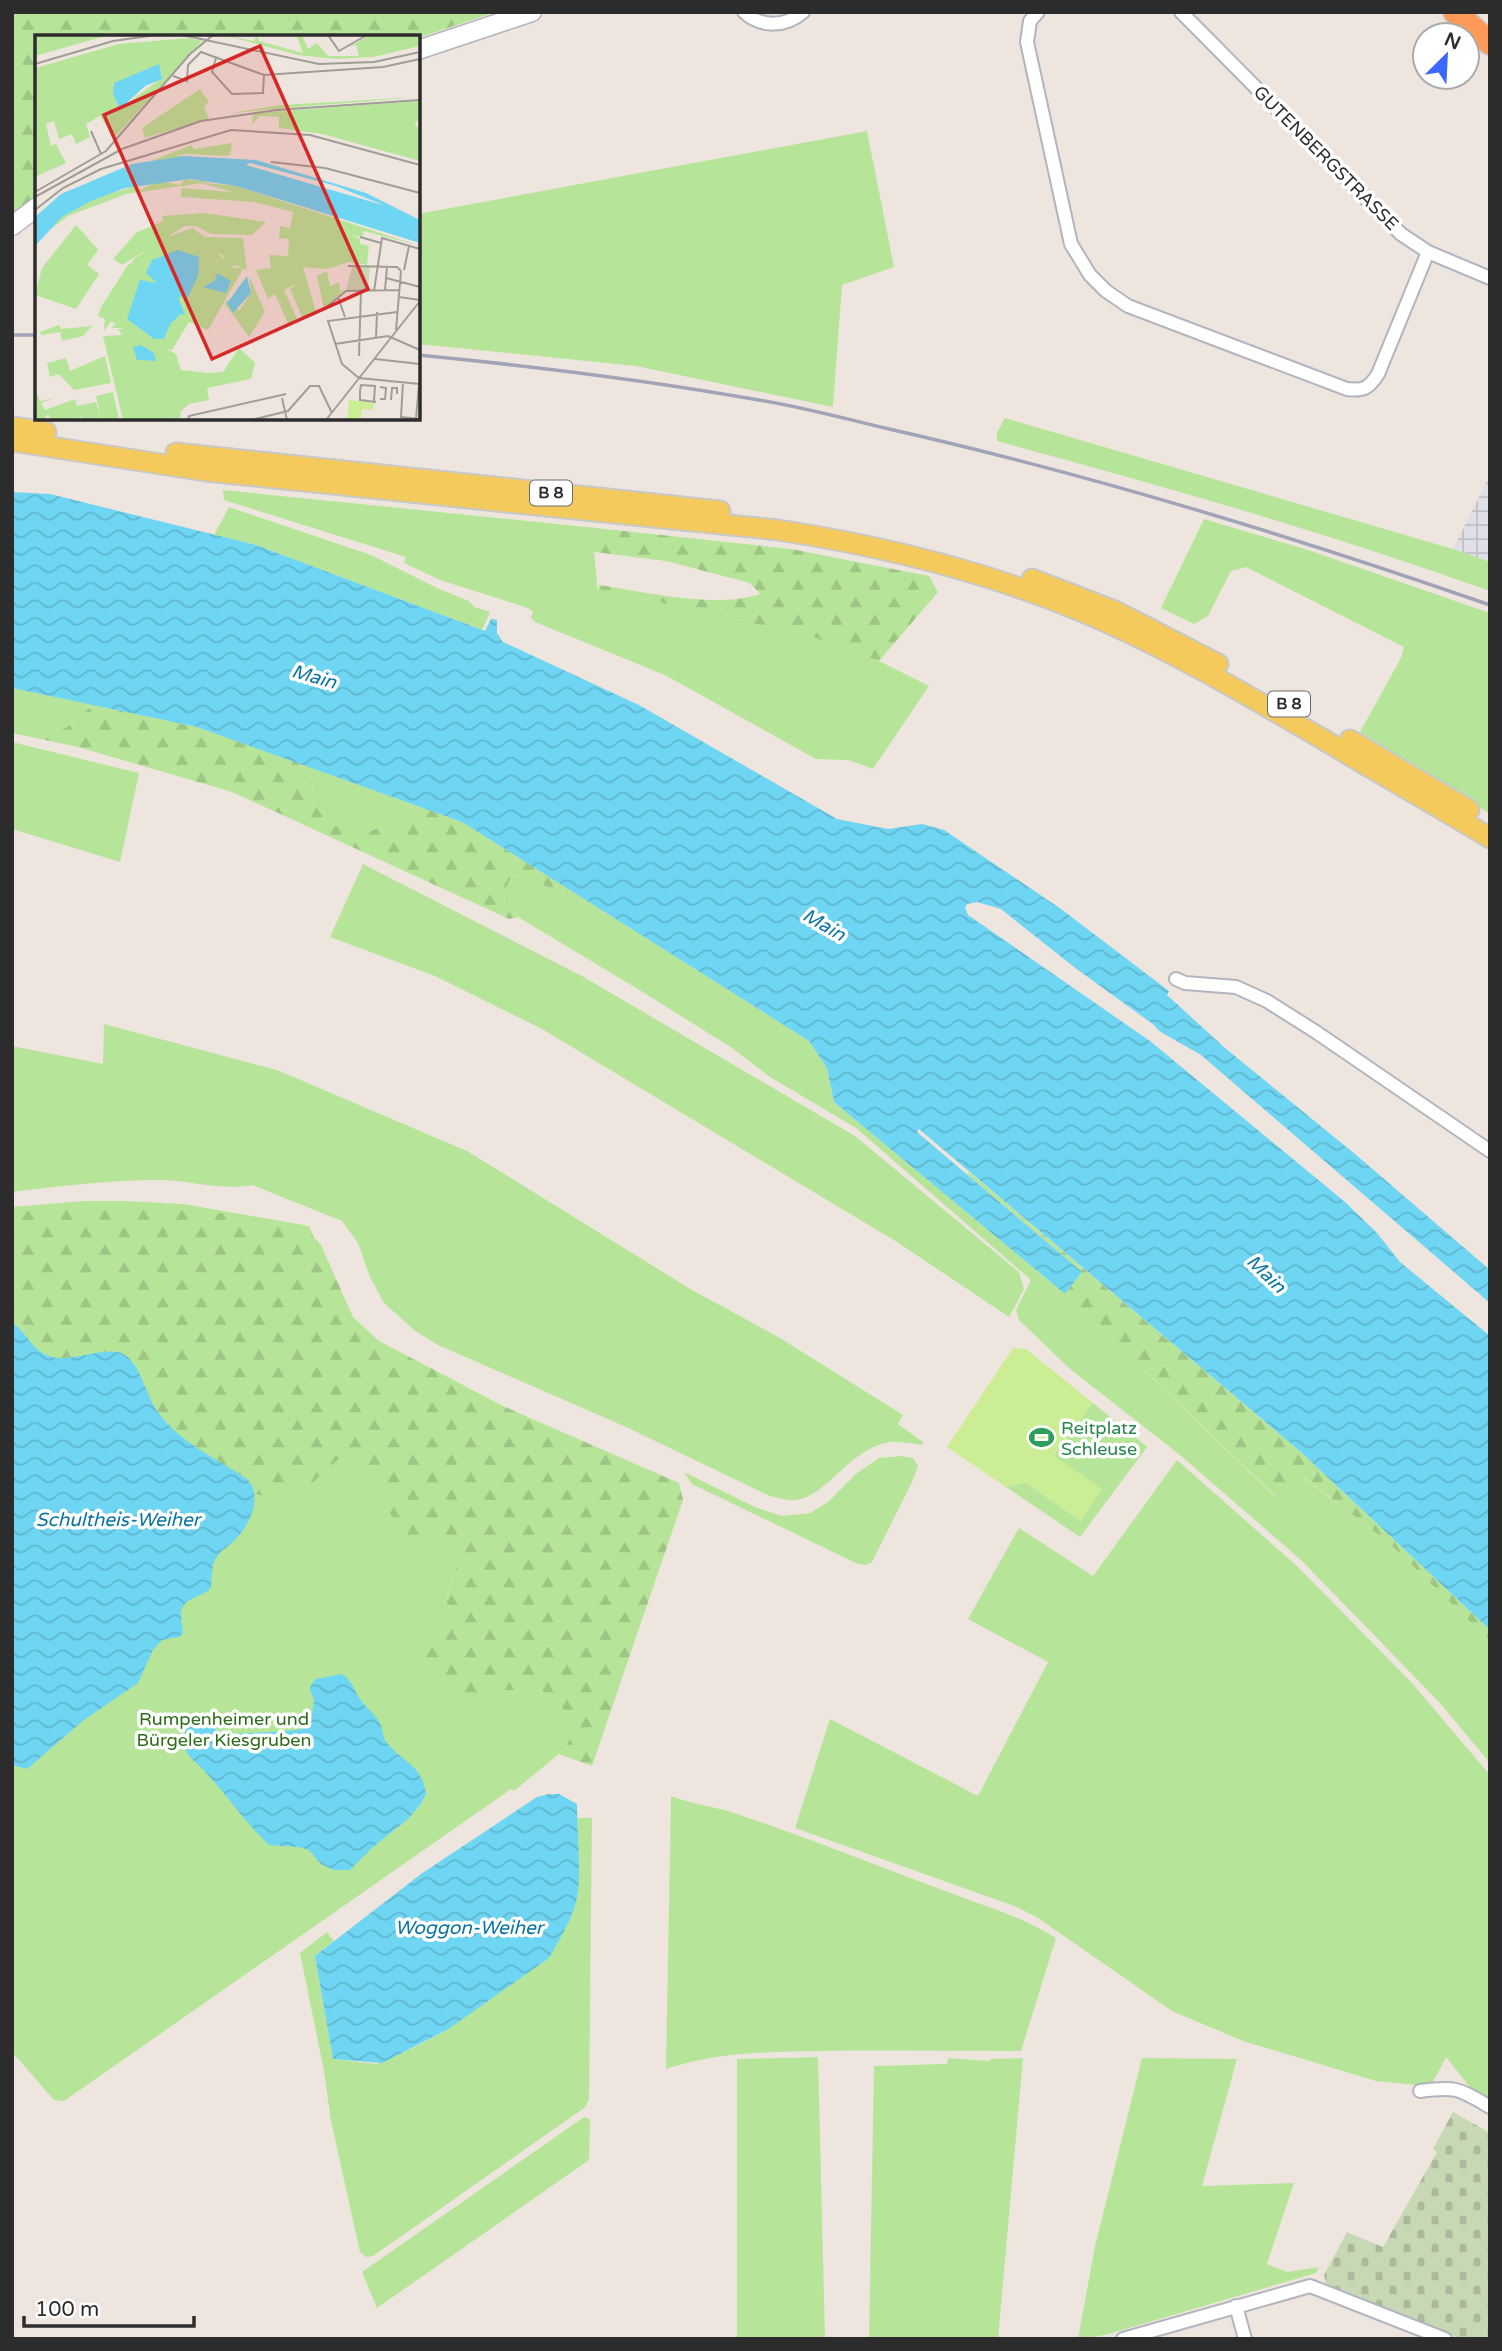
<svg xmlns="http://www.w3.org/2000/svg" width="1502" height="2351" viewBox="0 0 1502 2351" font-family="'Varela Round',sans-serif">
	<defs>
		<pattern id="industrial-grid" width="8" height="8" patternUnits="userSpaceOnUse" patternTransform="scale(1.75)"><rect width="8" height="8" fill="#e0dee6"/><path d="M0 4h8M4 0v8" fill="none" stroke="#c0bfc5"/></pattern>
		<pattern id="forest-firs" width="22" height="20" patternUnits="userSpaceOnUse" patternTransform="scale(1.75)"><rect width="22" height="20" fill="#b6e599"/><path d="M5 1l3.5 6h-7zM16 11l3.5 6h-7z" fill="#9dc584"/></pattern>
		<pattern id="cemetery-stones" width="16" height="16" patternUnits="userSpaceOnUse" patternTransform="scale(1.75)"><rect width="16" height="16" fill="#c7d8b4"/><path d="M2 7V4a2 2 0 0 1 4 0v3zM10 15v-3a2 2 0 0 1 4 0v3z" fill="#abba9b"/></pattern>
		<pattern id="water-waves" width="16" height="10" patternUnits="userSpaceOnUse" patternTransform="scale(1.75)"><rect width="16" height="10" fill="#6ed5f2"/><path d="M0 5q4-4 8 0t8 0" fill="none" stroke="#5fb7d0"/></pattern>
	</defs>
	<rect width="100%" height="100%" fill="#eee6de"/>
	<path fill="url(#industrial-grid)" d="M 1490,475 L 1490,562 L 1453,549 Z"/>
	<g fill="#b6e599">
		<path d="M 867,131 L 894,267 L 842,285 L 833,407 L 636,366 L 418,344 L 418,214 Z"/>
		<path d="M 1005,418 L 1453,549 L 1490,562 L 1490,591 C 1328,533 1163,486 997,441 L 997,433 Z"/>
		<path d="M 223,490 L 596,528 L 594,552 L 598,592 L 635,597 L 807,635 L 879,661 L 929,686 L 873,769 L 848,760 L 816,759 L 665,675 L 535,622 L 531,618 L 533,612 L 528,608 L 440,580 L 404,563 L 406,557 L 224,500 Z"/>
		<path d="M 229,507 L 371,555 L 439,589 L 469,601 L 474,607 L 490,612 L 482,630 L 256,545 L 214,535 Z"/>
		<path d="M 1204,519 L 1308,550 L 1490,613 L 1490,814 L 1360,732 L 1401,658 L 1404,647 L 1246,567 L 1231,571 L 1208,616 L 1194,624 L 1161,608 Z"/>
		<path d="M 12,688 L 93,705 L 67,727 L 46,737 L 22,733 L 12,715 Z"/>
		<path d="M 12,742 L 139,773 L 120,862 L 12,829 Z"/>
		<path d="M 296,762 L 423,808 L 364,834 L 328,824 L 314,804 L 311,772 Z"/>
		<path d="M 363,864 L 582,976 L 855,1136 L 1019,1272 L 1024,1289 L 1009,1317 L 897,1242 L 542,1029 L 435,976 L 330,937 Z"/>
		<path d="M 511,874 L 539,883 L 613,917 L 809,1041 L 827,1068 L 834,1102 L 1065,1294 L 1274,1496 L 1303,1477 L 1389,1543 L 1490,1641 L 1490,1763 L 1439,1702 L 1301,1560 L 1180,1455 L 1070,1369 L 1019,1320 L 1016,1310 L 1031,1280 L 856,1128 L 770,1077 L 732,1048 L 641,991 L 518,917 L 504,903 L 505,890 Z"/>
		<path d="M 104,1024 L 277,1070 L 467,1151 L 692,1290 L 780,1338 L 903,1415 L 898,1424 L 923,1442 L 922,1445 C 912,1444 900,1441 890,1442 C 850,1448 828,1495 797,1500 C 788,1501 779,1498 770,1496 L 626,1427 L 438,1345 L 414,1330 L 384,1303 L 370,1277 L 358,1243 L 342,1221 L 252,1185 C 221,1191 190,1180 159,1180 C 110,1180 62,1186 12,1192 L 12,1046 L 103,1064 Z"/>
		<path d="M 83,1201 L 126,1201 L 184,1204 L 309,1226 L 354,1326 L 434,1540 L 460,1556 L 446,1599 L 453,1622 L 427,1628 L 493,1690 L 542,1691 L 583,1724 L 559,1754 L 514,1791 L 511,1789 L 64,2101 L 54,2100 L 12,2052 L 12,1207 Z"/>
		<path d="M 1093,1403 L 1147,1447 L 1080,1537 L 1006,1487 L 1026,1483 L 1081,1521 L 1053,1456 Z"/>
		<path d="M 901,1456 L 913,1458 L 918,1466 L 912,1482 L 872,1562 L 866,1565 L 858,1564 L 692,1484 L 684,1472 L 757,1508 L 782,1516 L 810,1513 L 828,1502 L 857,1473 L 879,1458 Z"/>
		<path d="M 1177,1460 L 1297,1566 L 1411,1682 L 1490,1775 L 1490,2100 L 1472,2090 L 1446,2057 L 1432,2084 L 1416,2085 L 1376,2081 L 1243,2041 L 1172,2011 L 1038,1918 L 1017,1907 L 795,1828 L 830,1719 L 978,1796 L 1048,1662 L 968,1619 L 1019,1528 L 1093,1576 Z"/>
		<path d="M 671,1796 C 694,1805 719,1807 743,1816 C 813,1840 883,1868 953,1894 C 988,1907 1025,1918 1056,1938 L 1021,2051 C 954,2051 888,2050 821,2051 C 768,2052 717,2052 666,2069 Z"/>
		<path d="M 577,1818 L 592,1818 L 589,2100 L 584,2108 L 373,2256 L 366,2257 L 360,2252 L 331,2121 L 324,2071 L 300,1953 L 327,1932 L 334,1941 L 315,1956 L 333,2059 L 377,2064 L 415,2047 L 447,2030 L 558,1943 L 578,1895 Z"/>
		<path d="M 818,2057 L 825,2339 L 737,2339 L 737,2059 Z"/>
		<path d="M 948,2058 L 989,2061 L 991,2059 L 1023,2058 L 998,2339 L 869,2339 L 874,2066 L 947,2064 Z"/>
		<path d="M 1142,2058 L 1237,2059 L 1202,2186 L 1294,2183 L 1267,2264 L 1287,2272 L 1319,2267 L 1316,2273 L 1105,2335 L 1078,2339 L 1095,2246 Z"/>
		<path d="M 584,2117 L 590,2119 L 589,2160 L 377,2308 L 362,2272 Z"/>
	</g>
	<g fill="url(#forest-firs)">
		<path d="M 12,12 L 179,14 L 496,12 L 418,38 L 37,37 L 37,197 L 12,215 Z"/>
		<path d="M 596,528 L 791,549 L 929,576 L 938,592 L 879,661 L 807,635 L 635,597 L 598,592 L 599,585 C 646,592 715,609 760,594 L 750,583 L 666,561 L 594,552 Z"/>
		<path d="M 93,705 L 197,727 L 296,762 L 311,772 L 314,804 L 329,824 L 364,834 L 423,808 L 462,822 L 613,917 L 539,883 L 512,874 L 505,890 L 504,903 L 518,917 L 509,919 L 232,792 L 78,747 L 12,733 L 12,715 L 22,733 L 46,737 L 67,727 Z"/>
		<path d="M 969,1172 L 1302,1453 L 1490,1630 L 1490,1641 L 1389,1543 L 1304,1477 L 1275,1496 L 1065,1294 L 1082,1272 L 967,1174 Z"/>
		<path d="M 129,1206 L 215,1212 L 306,1229 L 321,1245 L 353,1317 L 379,1341 L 503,1406 L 679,1483 L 683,1500 L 592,1766 L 559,1754 L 582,1724 L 542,1691 L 493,1690 L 465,1696 L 432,1681 L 415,1656 L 427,1628 L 453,1622 L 446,1600 L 460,1556 L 434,1540 L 412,1546 L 382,1501 L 366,1461 L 344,1454 L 310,1485 L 279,1498 L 254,1494 L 252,1484 L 247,1479 C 216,1458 180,1443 158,1411 C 145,1394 143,1369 125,1355 C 111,1345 78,1360 57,1358 C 31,1354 31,1335 12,1323 L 12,1212 Z"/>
	</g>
	<path fill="url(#cemetery-stones)" d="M 1453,2112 L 1490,2133 L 1490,2339 L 1461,2339 L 1326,2284 L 1324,2275 L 1347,2232 L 1383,2247 L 1437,2152 L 1433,2149 Z"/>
	<path fill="#cbed94" d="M 1013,1348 L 1026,1349 L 1093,1403 L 1053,1455 L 1102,1489 L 1081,1521 L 1026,1483 L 1006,1487 L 947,1447 Z"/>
	<g fill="url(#water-waves)">
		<path d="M 12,492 L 50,494 L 256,545 L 485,631 L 491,619 L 497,620 L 497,633 L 503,642 L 639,705 L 837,819 L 888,829 L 922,824 L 944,830 L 1061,909 L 1169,991 L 1167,995 L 1225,1048 L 1355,1154 L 1490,1270 L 1490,1303 L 1201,1055 L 1159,1031 L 1154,1025 L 1074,967 L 1001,909 L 977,902 L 967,904 L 965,908 L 968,915 L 1150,1041 L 1345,1202 L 1377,1233 L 1400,1262 L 1490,1336 L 1490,1630 L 1302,1453 L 919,1129 L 917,1132 L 1082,1272 L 1065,1294 L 834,1102 L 827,1068 L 809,1041 L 462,822 L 197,727 L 12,688 Z"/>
		<path d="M 12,1323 C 31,1335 31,1354 57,1358 C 78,1360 111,1345 125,1355 C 143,1369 145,1394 157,1411 C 180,1443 216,1458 247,1479 C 264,1496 249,1526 235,1540 C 228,1547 220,1550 215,1560 C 211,1568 212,1578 211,1588 C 201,1598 182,1597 181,1614 C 181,1621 183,1626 183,1633 L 179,1637 L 162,1640 L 153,1650 L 138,1683 L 84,1720 L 27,1769 L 12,1765 Z"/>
		<path d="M 341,1674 C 351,1678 354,1690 360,1699 C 366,1708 376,1714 380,1724 C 384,1731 382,1738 388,1744 C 403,1763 422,1764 426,1794 L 420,1805 L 408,1819 L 373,1847 L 350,1870 L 334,1870 L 321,1864 L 309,1850 L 299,1847 L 269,1845 C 246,1823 229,1798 208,1775 C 200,1765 188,1759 184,1746 C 181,1738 185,1732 188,1725 C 209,1720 208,1727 224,1733 C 231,1735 287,1731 297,1730 C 302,1729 307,1726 311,1722 L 314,1700 L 310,1690 L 311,1685 L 316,1679 Z"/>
		<path d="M 549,1794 L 559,1794 L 577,1804 C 577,1834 581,1864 578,1892 C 575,1915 560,1939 549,1958 L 447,2030 L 382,2063 L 333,2059 L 315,1956 L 421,1874 L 537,1797 Z"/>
	</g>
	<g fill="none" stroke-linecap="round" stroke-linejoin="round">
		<defs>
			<g id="street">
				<path d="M 744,12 C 761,28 786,27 803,12"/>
				<path d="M 1038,12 L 1030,21 L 1027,42 L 1071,244 L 1090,275 L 1106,291 L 1128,306 L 1347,389 C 1364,391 1369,388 1378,374 L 1428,252"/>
				<path d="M 1181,12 L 1401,234 L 1428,252 L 1490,278"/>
				<path d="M 1176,979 L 1185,983 L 1236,987 L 1267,1001 L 1316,1032 L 1490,1151"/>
				<path d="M 1420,2091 C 1457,2086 1459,2089 1490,2107"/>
				<path d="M 1236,2306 L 1245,2339"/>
				<path d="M 1123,2339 L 1310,2286 L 1445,2339"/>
			</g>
			<g id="secondary">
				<path d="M 418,50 L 532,12"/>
				<path d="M 12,226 L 37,207"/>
			</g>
			<g id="primary">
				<path d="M 12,427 L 46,432"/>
				<path d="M 12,441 L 206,471 L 778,530 C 883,546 985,571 1083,612 C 1168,648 1247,695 1326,741 C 1380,774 1436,805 1490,838"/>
				<path d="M 176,453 L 720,511"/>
				<path d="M 1032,579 L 1115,611 L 1218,664"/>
				<path d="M 1350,740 L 1469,810"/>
			</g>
			<path id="highway" d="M 1455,12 L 1490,43"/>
		</defs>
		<use href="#street" stroke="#b2b5bf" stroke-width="16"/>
		<use href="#secondary" stroke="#b2b5bf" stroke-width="21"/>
		<use href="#primary" stroke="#c8c8c8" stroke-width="23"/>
		<use href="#highway" stroke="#c8c8c8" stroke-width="26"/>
		<use href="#street" stroke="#fff" stroke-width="12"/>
		<use href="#secondary" stroke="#fff" stroke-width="18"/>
		<use href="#primary" stroke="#f4ca5c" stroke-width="19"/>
		<use href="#highway" stroke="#ff9957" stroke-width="23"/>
		<g stroke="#a0a4b6" stroke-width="3.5">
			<path d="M 12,335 L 37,335"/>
			<path d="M 418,355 C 532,366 646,380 759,400 C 803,407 846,419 889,429 C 1093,475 1292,536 1490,605"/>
		</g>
	</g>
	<defs>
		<symbol id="stadium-bare" viewBox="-9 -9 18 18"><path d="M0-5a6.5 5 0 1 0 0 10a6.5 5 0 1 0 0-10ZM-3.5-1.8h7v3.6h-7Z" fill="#2e9e5b" stroke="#fff" stroke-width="2.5" paint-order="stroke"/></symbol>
	</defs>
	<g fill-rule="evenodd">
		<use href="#stadium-bare" x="1024" y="1420" width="35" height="35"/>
	</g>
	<g text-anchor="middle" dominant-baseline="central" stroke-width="7" stroke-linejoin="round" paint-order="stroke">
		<g fill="#fff" stroke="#6b6b6b" stroke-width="2">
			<rect x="530" y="480.5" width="42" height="25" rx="5"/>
			<rect x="1268" y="691.5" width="42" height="25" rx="5"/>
		</g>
		<g font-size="16" font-weight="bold" fill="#2c2c2c">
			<text x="551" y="493">B 8</text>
			<text x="1289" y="704">B 8</text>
		</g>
		<g font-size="18" fill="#2c2c2c" stroke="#fff">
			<text transform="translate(1326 158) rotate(45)">GUTENBERGSTRASSE</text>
		</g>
		<g font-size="18" fill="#27864d" stroke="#fff" text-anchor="start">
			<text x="1061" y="1428">Reitplatz<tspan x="1061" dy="21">Schleuse</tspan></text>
		</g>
		<g font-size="18" fill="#2d6c19" stroke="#fff">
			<text x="224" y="1719">Rumpenheimer und<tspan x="224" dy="21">Bürgeler Kiesgruben</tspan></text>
		</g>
		<g font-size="19" font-style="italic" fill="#0a74a1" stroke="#fff">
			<text transform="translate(314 677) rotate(16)">Main</text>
			<text transform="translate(824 925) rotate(30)">Main</text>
			<text transform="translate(1266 1274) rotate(44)">Main</text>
			<text x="118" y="1520">Schultheis-Weiher</text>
			<text x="469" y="1928">Woggon-Weiher</text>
		</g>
	</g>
	<g transform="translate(35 35)">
		<rect width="385" height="385" fill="#eee6de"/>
		<path d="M 188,0 L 219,6 L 222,0 L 224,6 L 268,18 L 261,0 L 267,0 L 273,14 L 282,8 L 293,21 L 324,21 L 321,10 L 314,12 L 335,0 L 385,0 L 385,11 L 338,22 L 301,24 L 263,20 ZM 165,54 L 174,67 L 169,71 L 174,84 L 110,103 L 107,93 ZM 385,62 L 238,74 L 192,79 L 245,70 ZM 385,66 L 385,82 L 380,89 L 385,96 L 385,126 L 287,99 L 244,93 L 244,82 L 224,81 L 217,90 L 218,78 ZM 197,108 L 195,120 L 189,121 L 152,119 L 142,120 L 148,123 L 116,126 L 156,110 L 159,114 ZM 162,147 L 201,151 L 385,211 L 329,196 L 327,202 L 317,200 L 325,204 L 325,209 L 334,211 L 332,230 L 314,227 L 292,234 L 268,232 L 281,277 L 268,284 L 255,254 L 262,249 L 249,255 L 263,286 L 254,291 L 240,259 L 233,264 L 221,235 L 236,233 L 234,220 L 253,221 L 254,204 L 244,203 L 245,191 L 255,193 L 258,177 L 219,167 L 146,162 L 146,153 L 198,157 ZM 170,178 L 231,187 L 217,200 L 176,199 L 161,191 L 150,191 L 87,230 L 78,224 L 101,198 L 128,186 L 127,181 ZM 158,193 L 197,233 L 209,232 L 173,295 L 154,287 L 137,315 L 130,313 L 141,319 L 146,335 L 173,338 L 188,337 L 204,313 L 220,328 L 216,344 L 172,353 L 174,365 L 154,369 L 146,376 L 145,385 L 137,385 L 135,378 L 136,385 L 88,385 L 68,301 L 87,300 L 83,294 L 90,293 L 76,293 L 81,289 L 63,281 L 99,224 L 129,203 ZM 52,202 L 63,215 L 52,230 L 64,239 L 41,274 L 0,260 L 7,233 L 26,240 ZM 292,236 L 295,251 L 304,247 L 305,256 L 310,254 L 289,274 L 282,241 ZM 214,241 L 230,277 L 214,302 L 190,269 L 192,265 L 204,276 L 216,258 ZM 24,290 L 26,294 L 57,291 L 48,301 L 27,306 L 25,297 L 6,300 L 5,297 ZM 70,321 L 76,348 L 39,355 L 24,339 L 15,342 L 12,328 L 31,323 L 35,336 ZM 0,354 L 5,366 L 20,363 L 6,368 L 10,375 L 40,364 L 42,371 L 61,367 L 66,384 L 61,361 L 78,357 L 84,385 L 47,385 L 44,378 L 45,385 L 16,385 L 13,379 L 9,385 L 0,385 Z" fill="#b6e599"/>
		<path d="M 0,0 L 74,0 L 0,21 ZM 154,3 L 167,6 L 79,103 L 65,81 L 51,89 L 55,102 L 41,109 L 37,99 L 24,104 L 19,86 L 11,89 L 16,111 L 21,109 L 31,128 L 0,142 L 0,33 L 84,9 ZM 123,30 L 124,45 L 85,74 L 78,49 ZM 150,144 L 175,147 L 91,159 L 33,181 L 15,195 L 27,182 L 63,162 L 101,151 L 105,155 L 123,146 L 145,150 ZM 41,190 L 52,202 L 26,240 L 7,233 ZM 157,193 L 170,202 L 208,203 L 212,236 L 203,230 L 191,234 L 188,220 L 174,215 L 164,223 L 144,215 L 129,217 L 117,225 L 112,236 L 122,248 L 111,244 L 104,250 L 97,242 L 85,273 L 69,296 L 70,283 L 63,281 L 66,272 L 93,230 L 127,205 Z" fill="#b6e599" fill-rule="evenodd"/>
		<path d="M 317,232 L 335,232 L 333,255 L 311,255 Z" fill="#c7d8b4"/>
		<path d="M 314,365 L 339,368 L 338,375 L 327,374 L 326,385 L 312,384 Z" fill="#cbed94"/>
		<path d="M 124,29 L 127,44 L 110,51 L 85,74 L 78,59 L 79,48 ZM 149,121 L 221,125 L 331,158 L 385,185 L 385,208 L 201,151 L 155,144 L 90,153 L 56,166 L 27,182 L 0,211 L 0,182 L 26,159 L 97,129 ZM 215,128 L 301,151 L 351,171 L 211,130 ZM 143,215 L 164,222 L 163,241 L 153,262 L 143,262 L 150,280 L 146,279 L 135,289 L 129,304 L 119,304 L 92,284 L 105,245 L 122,248 L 111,238 L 117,225 ZM 182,238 L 196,246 L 191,258 L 168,252 L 180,246 ZM 212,241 L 216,258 L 198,278 L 192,268 ZM 106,310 L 119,318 L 121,326 L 102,325 L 98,312 Z" fill="#6ed5f2" fill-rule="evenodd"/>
		<path fill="none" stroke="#a09c97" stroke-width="2" d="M 147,0 L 284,29 L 339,27 L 385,17M 293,0 L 304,16 L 332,0M 181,23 L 177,37 L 197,59 L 228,58 L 229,40M 0,29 L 78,6 L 121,0M 138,41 L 152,46 L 153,30 L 166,17 L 229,40 L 348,32 L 385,24M 56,96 L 66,119M 236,127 L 290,133 L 385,158M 0,157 L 71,116 L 155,19 L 178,0M 0,162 L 87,114 L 166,86 L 241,75 L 385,65M 0,175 L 28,153 L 66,134 L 196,95 L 275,100 L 385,130M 325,202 L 346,208M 313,231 L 362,232 L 366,236M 369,235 L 374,211M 351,243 L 385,252M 350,255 L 352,232M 339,256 L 347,203 L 385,214M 303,262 L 310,282M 364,262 L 385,265M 289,274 L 311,256 L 364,255M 362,277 L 293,286 L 307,329 L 324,343 L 385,349M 361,295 L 366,236M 341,303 L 342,277M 300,309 L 353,301 L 385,315M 324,321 L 326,256M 340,324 L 385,329M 368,347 L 366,382 L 385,384M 325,356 L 326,350 L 340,351 L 339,366M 325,356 L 325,365 L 341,367M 247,363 L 252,385M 345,364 L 350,364 L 351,353 L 345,352M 356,365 L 357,353 L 362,353 L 362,359M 381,384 L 384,349M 153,385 L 154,381 L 251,359 L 247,360M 216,385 L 253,376 L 275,351 L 284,351 L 297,378M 291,385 L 385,266"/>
		<path fill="#d62828" fill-opacity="0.15" stroke="#d62828" stroke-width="3.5" d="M 225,11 L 333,254 L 177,324 L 69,80 Z"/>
		<rect width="385" height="385" fill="none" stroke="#2c2c2c" stroke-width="3.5"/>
	</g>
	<rect width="1502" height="2351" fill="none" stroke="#2c2c2c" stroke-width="28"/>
	<g transform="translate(1446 56) rotate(24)"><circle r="33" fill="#ffffff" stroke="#ababab" stroke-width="2"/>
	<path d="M0-5L12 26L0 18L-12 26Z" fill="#3a67fe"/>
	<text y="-10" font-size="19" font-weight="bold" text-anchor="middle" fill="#2c2c2c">N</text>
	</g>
	<path d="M24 2316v10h170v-10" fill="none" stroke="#2c2c2c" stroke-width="3.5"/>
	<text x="35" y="2316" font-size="21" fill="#2c2c2c" stroke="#ffffff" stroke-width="5" paint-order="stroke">100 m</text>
</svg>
